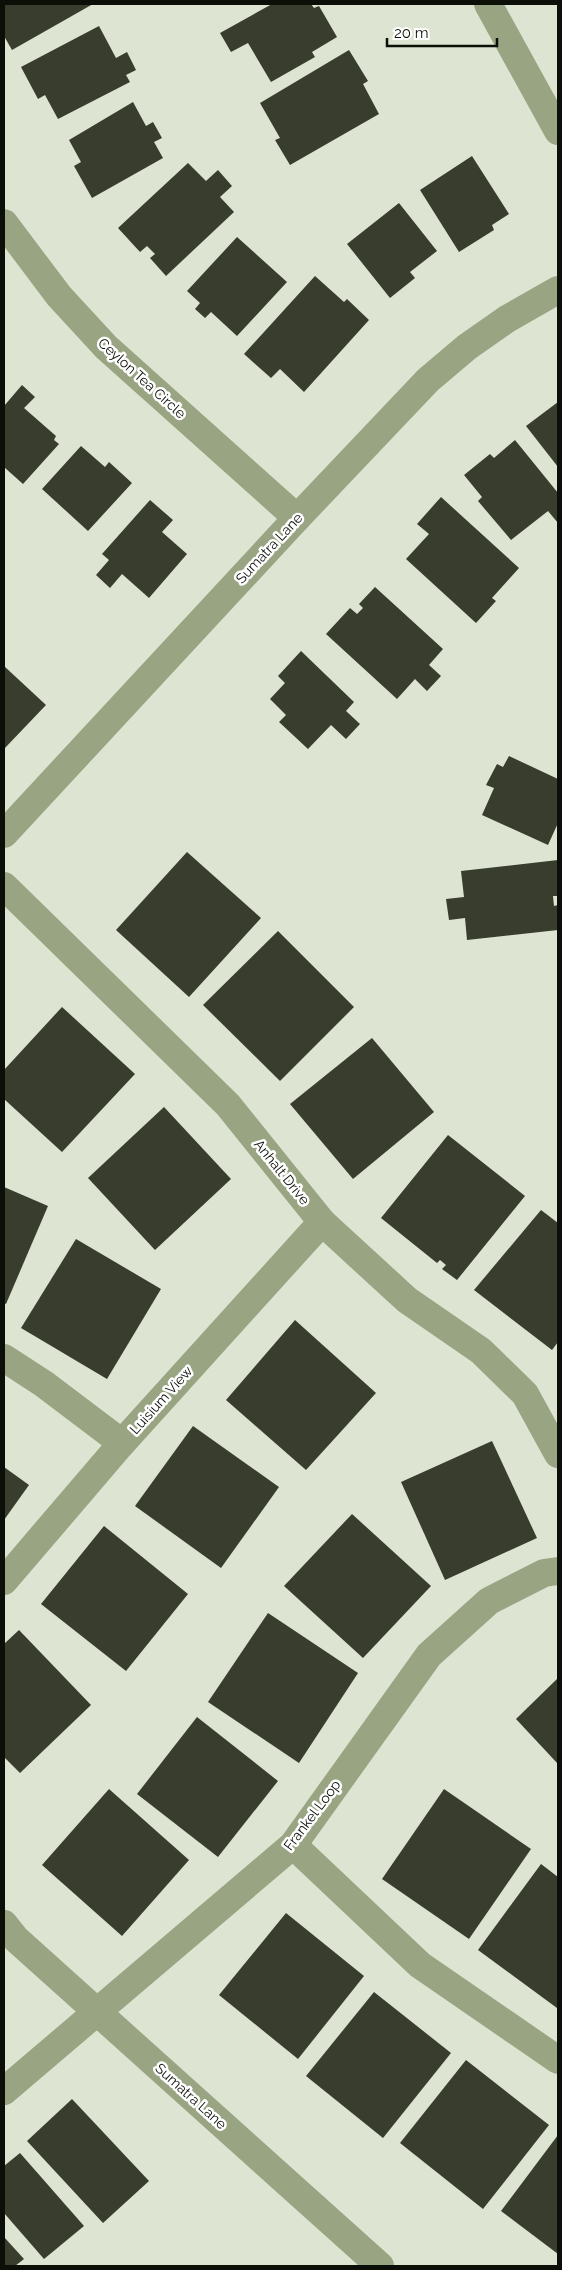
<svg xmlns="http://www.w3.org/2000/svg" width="562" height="2270" viewBox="0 0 562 2270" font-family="Raleway,sans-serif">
	<rect width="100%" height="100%" fill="#dde4d1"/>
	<g fill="#383d2e">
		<path d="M 4,4 L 93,4 L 12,50 L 4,36 Z"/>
		<path d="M 272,4 L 311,4 L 314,8 L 319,6 L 337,37 L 312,52 L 315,57 L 271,82 L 248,43 L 231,52 L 220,33 Z"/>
		<path d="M 99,26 L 116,58 L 127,52 L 136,70 L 126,75 L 130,82 L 58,119 L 45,95 L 38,99 L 21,67 Z"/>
		<path d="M 349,50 L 368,81 L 363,84 L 379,114 L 290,165 L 275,140 L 280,138 L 260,103 Z"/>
		<path d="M 133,102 L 146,126 L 153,122 L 162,138 L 154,142 L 163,158 L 92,198 L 74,166 L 81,162 L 69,140 Z"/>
		<path d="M 472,156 L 509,214 L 492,225 L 494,230 L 459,252 L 420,190 Z"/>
		<path d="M 188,163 L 206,181 L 218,170 L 232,186 L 220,197 L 234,212 L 166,276 L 150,258 L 155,254 L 147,246 L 140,252 L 118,228 Z"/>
		<path d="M 399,203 L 437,251 L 410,272 L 415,278 L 390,298 L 347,244 Z"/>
		<path d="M 237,237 L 287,282 L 237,336 L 211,312 L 205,318 L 195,309 L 200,303 L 187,291 Z"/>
		<path d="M 315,276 L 344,302 L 347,299 L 369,320 L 304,392 L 280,369 L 271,378 L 244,354 Z"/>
		<path d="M 22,385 L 35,397 L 24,408 L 56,436 L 54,440 L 59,444 L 23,484 L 4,467 L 4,406 Z"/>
		<path d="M 558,402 L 558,467 L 526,426 Z"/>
		<path d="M 515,440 L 558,493 L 558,523 L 548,511 L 511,540 L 478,501 L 482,497 L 464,475 L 490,454 L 494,458 Z"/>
		<path d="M 81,446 L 105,467 L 109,462 L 132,483 L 88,531 L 42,489 Z"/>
		<path d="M 441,497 L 519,568 L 492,598 L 496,601 L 476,623 L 406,559 L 429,534 L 417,524 Z"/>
		<path d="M 150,500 L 173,520 L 162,532 L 187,554 L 149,598 L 122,574 L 110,588 L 96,575 L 109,560 L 102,554 Z"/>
		<path d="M 375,587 L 443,649 L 429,665 L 441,676 L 427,691 L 415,679 L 397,699 L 326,634 L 350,608 L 357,614 L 363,608 L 359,604 Z"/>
		<path d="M 301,651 L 354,702 L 346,711 L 360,724 L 346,739 L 331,725 L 308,749 L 279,722 L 286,715 L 270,699 L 285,683 L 278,676 Z"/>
		<path d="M 4,666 L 46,705 L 4,749 Z"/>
		<path d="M 509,756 L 558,779 L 558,823 L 548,845 L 482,815 L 494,788 L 486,785 L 497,764 L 503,767 Z"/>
		<path d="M 187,852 L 261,918 L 189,997 L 116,930 Z"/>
		<path d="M 558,860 L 558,896 L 553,896 L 554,906 L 558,905 L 558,930 L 467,940 L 465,918 L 449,920 L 446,899 L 464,897 L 461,871 Z"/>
		<path d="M 278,931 L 354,1007 L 280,1081 L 203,1005 Z"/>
		<path d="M 62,1007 L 135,1074 L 62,1152 L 4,1099 L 4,1070 Z"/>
		<path d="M 372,1038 L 434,1112 L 353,1179 L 290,1104 Z"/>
		<path d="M 164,1107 L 231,1179 L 155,1250 L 88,1178 Z"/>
		<path d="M 448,1135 L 525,1196 L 457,1280 L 442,1269 L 446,1265 L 440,1260 L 437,1263 L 381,1218 Z"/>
		<path d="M 4,1187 L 48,1206 L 6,1304 L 4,1303 Z"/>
		<path d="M 541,1210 L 558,1223 L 558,1342 L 552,1350 L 474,1290 Z"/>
		<path d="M 76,1239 L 161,1289 L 107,1379 L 21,1328 Z"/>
		<path d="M 295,1320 L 376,1393 L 306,1470 L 226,1400 Z"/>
		<path d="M 193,1426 L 279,1487 L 221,1568 L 135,1506 Z"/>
		<path d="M 492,1441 L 537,1538 L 445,1580 L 401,1482 Z"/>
		<path d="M 4,1467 L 29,1485 L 4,1520 Z"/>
		<path d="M 352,1514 L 431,1586 L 363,1658 L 284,1586 Z"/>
		<path d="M 104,1526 L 188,1594 L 126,1671 L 41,1604 Z"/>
		<path d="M 268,1613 L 358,1673 L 299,1763 L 208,1702 Z"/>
		<path d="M 19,1630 L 91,1705 L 20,1773 L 4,1757 L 4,1644 Z"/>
		<path d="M 558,1678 L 558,1764 L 516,1719 Z"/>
		<path d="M 197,1717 L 278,1781 L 218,1857 L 137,1794 Z"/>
		<path d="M 109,1789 L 189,1860 L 122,1936 L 42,1865 Z"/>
		<path d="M 444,1789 L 531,1849 L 469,1939 L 382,1879 Z"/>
		<path d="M 541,1864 L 558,1877 L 557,2008 L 478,1950 Z"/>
		<path d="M 286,1913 L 364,1976 L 298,2059 L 219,1995 Z"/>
		<path d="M 374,1992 L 451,2053 L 383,2138 L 306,2076 Z"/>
		<path d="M 466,2060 L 549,2125 L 483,2209 L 400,2143 Z"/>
		<path d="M 72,2099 L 149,2181 L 103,2223 L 27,2141 Z"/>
		<path d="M 558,2135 L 558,2254 L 501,2211 Z"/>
		<path d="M 20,2153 L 84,2226 L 44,2259 L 4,2213 L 4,2166 Z"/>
		<path d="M 4,2237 L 24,2259 L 15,2266 L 4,2266 Z"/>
	</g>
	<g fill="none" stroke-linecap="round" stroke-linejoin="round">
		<g stroke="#99a482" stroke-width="28">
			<path d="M 4,223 L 59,296 L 106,347 L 297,518"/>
			<path d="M 4,834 L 297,518 L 428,380 L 467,347 L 507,319 L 558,290"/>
			<path d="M 4,886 L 228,1105 L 322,1222 L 407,1300 L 481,1351 L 525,1394 L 558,1454"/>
			<path d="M 4,1358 L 44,1384 L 122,1443"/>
			<path d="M 4,1581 L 122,1443 L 322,1222"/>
			<path d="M 293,1845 L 420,1965 L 558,2060"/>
			<path d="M 4,1924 L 16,1939 L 380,2266"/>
			<path d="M 4,2091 L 293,1845 L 429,1655 L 489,1601 L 544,1573 L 558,1571"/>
		</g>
		<path stroke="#99a482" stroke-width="28" d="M 488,4 L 558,131"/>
	</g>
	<g text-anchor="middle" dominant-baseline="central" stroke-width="5" stroke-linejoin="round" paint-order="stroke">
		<g font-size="14" fill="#0c0e08" stroke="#fff">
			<text transform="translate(142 378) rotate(42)">Ceylon Tea Circle</text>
			<text transform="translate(269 548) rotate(-47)">Sumatra Lane</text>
			<text transform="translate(282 1172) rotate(51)">Anhalt Drive</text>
			<text transform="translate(161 1400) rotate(-48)">Luisium View</text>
			<text transform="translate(312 1815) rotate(-53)">Frankel Loop</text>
			<text transform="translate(191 2096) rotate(42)">Sumatra Lane</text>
		</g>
	</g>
	<rect width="562" height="2270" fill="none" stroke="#0c0e08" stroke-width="10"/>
	<path d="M387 38v8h110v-8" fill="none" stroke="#0c0e08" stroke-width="2.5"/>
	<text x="394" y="38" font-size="15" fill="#0c0e08" stroke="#ffffff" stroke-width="4" paint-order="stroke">20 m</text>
</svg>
